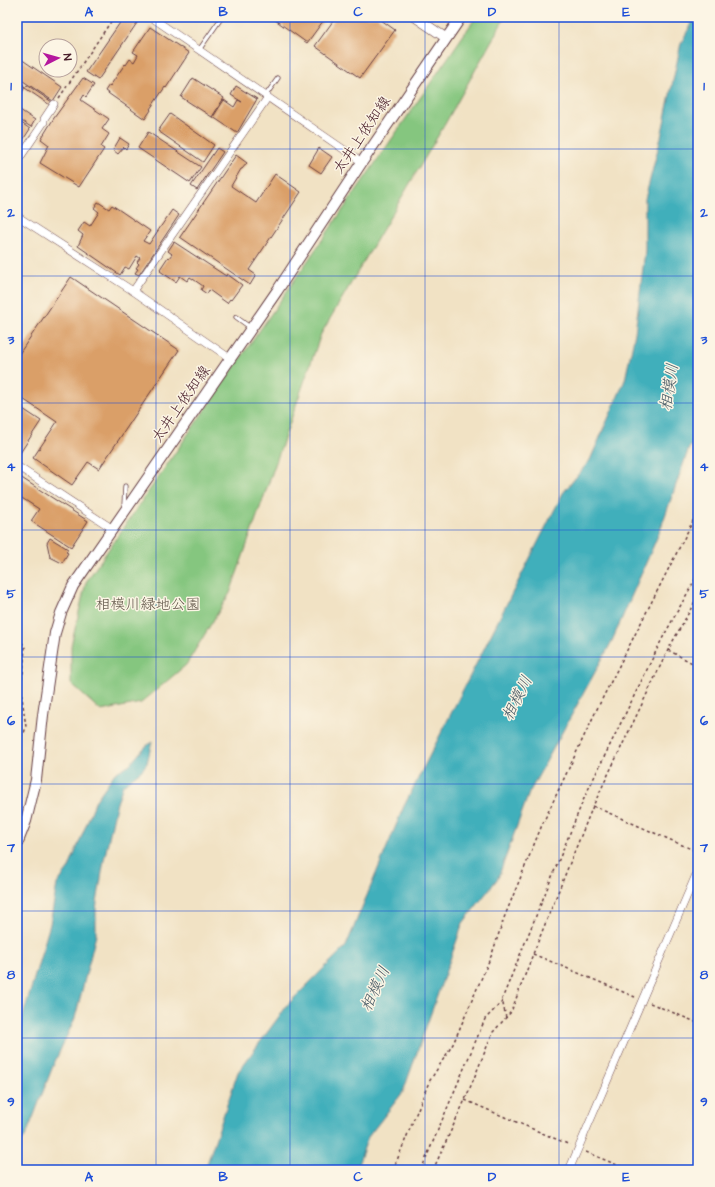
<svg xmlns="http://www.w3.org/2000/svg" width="715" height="1187" viewBox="0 0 715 1187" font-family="'Architects Daughter','Klee One',sans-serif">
	<rect width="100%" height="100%" fill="#fcf5e5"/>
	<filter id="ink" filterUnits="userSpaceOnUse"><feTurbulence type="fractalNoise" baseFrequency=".025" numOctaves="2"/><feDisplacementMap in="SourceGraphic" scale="8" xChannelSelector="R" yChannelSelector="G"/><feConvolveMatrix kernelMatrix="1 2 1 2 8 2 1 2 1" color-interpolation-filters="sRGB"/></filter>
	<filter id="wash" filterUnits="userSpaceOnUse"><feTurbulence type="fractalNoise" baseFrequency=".012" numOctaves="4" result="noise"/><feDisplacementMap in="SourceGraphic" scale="16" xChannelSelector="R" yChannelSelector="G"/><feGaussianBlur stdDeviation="0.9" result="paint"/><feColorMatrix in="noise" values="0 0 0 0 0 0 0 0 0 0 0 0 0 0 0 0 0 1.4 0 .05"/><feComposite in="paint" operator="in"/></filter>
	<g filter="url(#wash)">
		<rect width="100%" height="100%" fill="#f1e2c4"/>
		<path fill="#85c67f" stroke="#687255" d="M 476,17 L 505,17 L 445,124 L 321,334 L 230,593 L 186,665 L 141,703 L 101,711 L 71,684 L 71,646 L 86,582 Z"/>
		<g fill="#40afbb" stroke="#456773">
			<path d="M 695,17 L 698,17 L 698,438 L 689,448 L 659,533 L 612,641 L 529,793 L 498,878 L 463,923 L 403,1092 L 368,1137 L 356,1170 L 205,1170 L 238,1072 L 289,1003 L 346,946 L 404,806 L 563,493 L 590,460 L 625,380 L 635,333 L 645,251 L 645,199 L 661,137 L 681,43 Z"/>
			<path d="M 152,742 L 147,763 L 142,770 L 123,785 L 116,806 L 104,860 L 96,909 L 96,935 L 75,1018 L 53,1066 L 27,1133 L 17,1150 L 17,1043 L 23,1016 L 50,924 L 57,884 L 69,868 L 96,800 L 115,773 L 130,764 L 145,747 Z"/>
		</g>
		<g id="blocks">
			<g fill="#da9f68">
				<path d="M 124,17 L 135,17 L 139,20 L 98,80 L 86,72 Z"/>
				<path d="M 271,17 L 326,17 L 307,43 Z"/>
				<path d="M 336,17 L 377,17 L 395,30 L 360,78 L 315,46 Z"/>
				<path d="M 150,27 L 189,53 L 166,88 L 165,87 L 150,109 L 151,110 L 145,119 L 105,91 L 109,85 L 110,86 L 125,64 L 126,65 L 130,59 L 134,62 L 138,55 L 133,52 Z"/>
				<path d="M 18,57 L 62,87 L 53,101 L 17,77 Z"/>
				<path d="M 83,78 L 94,85 L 86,97 L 84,95 L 81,100 L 109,119 L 102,129 L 109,134 L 101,147 L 104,149 L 79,187 L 40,163 L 49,145 L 41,139 L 54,118 Z"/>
				<path d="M 193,78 L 224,98 L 212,117 L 181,97 Z"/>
				<path d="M 17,80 L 24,85 L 23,86 L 25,87 L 19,97 L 17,95 Z"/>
				<path d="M 27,85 L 52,102 L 50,105 L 25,88 Z"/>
				<path d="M 236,86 L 257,99 L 237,133 L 213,117 L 224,100 L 234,107 L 238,100 L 242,102 L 231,95 Z"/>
				<path d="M 17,108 L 35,120 L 31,127 L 17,118 Z"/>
				<path d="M 170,114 L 214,145 L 203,162 L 158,131 Z"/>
				<path d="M 17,120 L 30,129 L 17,149 Z"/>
				<path d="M 148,132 L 201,167 L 190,183 L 138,148 Z"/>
				<path d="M 120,138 L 129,144 L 126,149 L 124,147 L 118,154 L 113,150 Z"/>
				<path d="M 217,148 L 223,152 L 197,190 L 191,186 Z"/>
				<path d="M 319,148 L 332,157 L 321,173 L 309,165 Z"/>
				<path d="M 236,155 L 247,163 L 242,169 L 241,169 L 231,186 L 256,203 L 275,174 L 301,192 L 249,270 L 256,275 L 250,285 L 180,237 Z"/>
				<path d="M 98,202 L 109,209 L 112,205 L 150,231 L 143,241 L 149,244 L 172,210 L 179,215 L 139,275 L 135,273 L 138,269 L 136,268 L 139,264 L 137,262 L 140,258 L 137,256 L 129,269 L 125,267 L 120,275 L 78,246 L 83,235 L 78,231 L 84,222 L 90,226 L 99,212 L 94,208 Z"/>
				<path d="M 174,242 L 226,276 L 227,274 L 242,285 L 231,300 L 230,299 L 227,303 L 209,290 L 207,294 L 201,290 L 203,286 L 190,277 L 187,281 L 180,276 L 176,282 L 160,271 L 161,270 L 160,269 L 168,257 L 169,258 L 172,254 L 168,251 Z"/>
				<path d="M 71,277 L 179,350 L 99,469 L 88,462 L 72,485 L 33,458 L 57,422 L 17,395 L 17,357 Z"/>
				<path d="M 17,405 L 41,421 L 20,453 L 17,449 Z"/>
				<path d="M 17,475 L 88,521 L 71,547 L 31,521 L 39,509 L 17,495 Z"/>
				<path d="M 50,538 L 68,549 L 66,552 L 68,553 L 62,563 L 50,557 L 47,543 Z"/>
			</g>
		</g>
	</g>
	<g filter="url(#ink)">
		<use href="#blocks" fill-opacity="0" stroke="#633c42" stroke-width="1"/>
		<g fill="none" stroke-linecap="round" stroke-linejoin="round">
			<defs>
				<g id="service">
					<path d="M 199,50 L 222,17"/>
					<path d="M 266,95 L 278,78"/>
					<path d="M 236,317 L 251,328"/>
					<path d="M 125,507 L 124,505 L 125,486"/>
				</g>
				<g id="minor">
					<path d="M 151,17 L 362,162"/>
					<path d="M 17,162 L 44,122 L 44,119 L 54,104"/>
					<path d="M 17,216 L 133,291 L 231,359"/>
					<path d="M 133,291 L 268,97"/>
					<path d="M 17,466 L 113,529"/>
					<path d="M 17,819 L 26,821"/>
					<path d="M 569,1170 L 698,870"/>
				</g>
				<path id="tertiary" d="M 415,17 L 446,38"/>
				<path id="secondary" d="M 17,844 L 26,821 L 36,780 L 43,715 L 55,633 L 61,613 L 73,586 L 277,291 L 362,162 L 461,17"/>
			</defs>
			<use href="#service" stroke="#633c42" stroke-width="5"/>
			<use href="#minor" stroke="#633c42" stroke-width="8"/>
			<use href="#tertiary" stroke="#633c42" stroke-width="10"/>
			<use href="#secondary" stroke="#633c42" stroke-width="12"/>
			<g stroke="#633c42" stroke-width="1.5" stroke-dasharray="3 3" stroke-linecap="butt">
				<path d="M 59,98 L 114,17"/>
				<path d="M 17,638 L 25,646 L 23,674 L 20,683 L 26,727 L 24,733 L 17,741"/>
				<path d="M 668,650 L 698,666"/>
				<path d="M 593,806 L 698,852"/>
				<path d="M 533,954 L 635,997"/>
				<path d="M 650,1003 L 698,1023"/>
				<path d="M 506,1018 L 502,999 L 585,796 L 662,639 L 698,574"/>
				<path d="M 465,1100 L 570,1145"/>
				<path d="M 586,1152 L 629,1170"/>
				<path d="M 393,1170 L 429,1082 L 453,1044 L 492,954 L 504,918 L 542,825 L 596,711 L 698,511"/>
				<path d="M 421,1170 L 485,1019 L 503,1001"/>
				<path d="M 433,1170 L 465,1100 L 493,1032 L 511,1012 L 533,954 L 593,806 L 668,650 L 698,596"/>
			</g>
			<use href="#service" stroke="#fff" stroke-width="3.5"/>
			<use href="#minor" stroke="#fff" stroke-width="7"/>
			<use href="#tertiary" stroke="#fff" stroke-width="9"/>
			<use href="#secondary" stroke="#fff" stroke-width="10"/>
		</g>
	</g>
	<path fill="none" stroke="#1d4ed8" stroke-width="1" stroke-opacity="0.55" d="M 156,17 L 156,1170M 290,17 L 290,1170M 425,17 L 425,1170M 559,17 L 559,1170M 17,149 L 698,149M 17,276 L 698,276M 17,403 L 698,403M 17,530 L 698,530M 17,657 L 698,657M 17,784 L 698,784M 17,911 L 698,911M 17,1038 L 698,1038"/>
	<g text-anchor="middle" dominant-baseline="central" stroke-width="3" stroke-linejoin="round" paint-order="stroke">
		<g font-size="15" fill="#4a1f2b" stroke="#fcf5e5">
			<text transform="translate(362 135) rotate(-56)">太井上依知線</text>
			<text transform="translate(181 404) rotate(-55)">太井上依知線</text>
		</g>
		<g font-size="15" fill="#5c5144" stroke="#fcf5e5">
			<text x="148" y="604">相模川緑地公園</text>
		</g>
		<g font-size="16" font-style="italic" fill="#465965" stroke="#fcf5e5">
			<text transform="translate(669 387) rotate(-81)">相模川</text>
			<text transform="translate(517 698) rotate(-63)">相模川</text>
			<text transform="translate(375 989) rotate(-65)">相模川</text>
		</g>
	</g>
	<rect width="715" height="1187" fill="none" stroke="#fcf5e5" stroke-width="44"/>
	<g transform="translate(58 58) rotate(84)"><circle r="19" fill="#fcf5e5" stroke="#b59f9b"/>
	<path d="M0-3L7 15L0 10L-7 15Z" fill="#b5179e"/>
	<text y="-6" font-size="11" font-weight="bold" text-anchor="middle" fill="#4a1f2b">N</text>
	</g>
	<rect x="22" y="22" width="671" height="1143" fill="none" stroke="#1d4ed8" stroke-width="1.5"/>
	<g font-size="13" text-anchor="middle" font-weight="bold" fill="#1d4ed8">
		<text x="89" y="16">A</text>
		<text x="223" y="16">B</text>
		<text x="358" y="16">C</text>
		<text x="492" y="16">D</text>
		<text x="626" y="16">E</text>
		<text x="11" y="90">1</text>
		<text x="704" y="90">1</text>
		<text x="11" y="217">2</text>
		<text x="704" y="217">2</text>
		<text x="11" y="344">3</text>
		<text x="704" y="344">3</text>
		<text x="11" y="471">4</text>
		<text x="704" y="471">4</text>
		<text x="11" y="598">5</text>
		<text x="704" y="598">5</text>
		<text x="11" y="725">6</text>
		<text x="704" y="725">6</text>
		<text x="11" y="852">7</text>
		<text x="704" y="852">7</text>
		<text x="11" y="979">8</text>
		<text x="704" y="979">8</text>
		<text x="11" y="1106">9</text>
		<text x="704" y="1106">9</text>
		<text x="89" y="1181">A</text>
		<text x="223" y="1181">B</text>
		<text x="358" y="1181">C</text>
		<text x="492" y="1181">D</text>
		<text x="626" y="1181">E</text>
	</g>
</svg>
